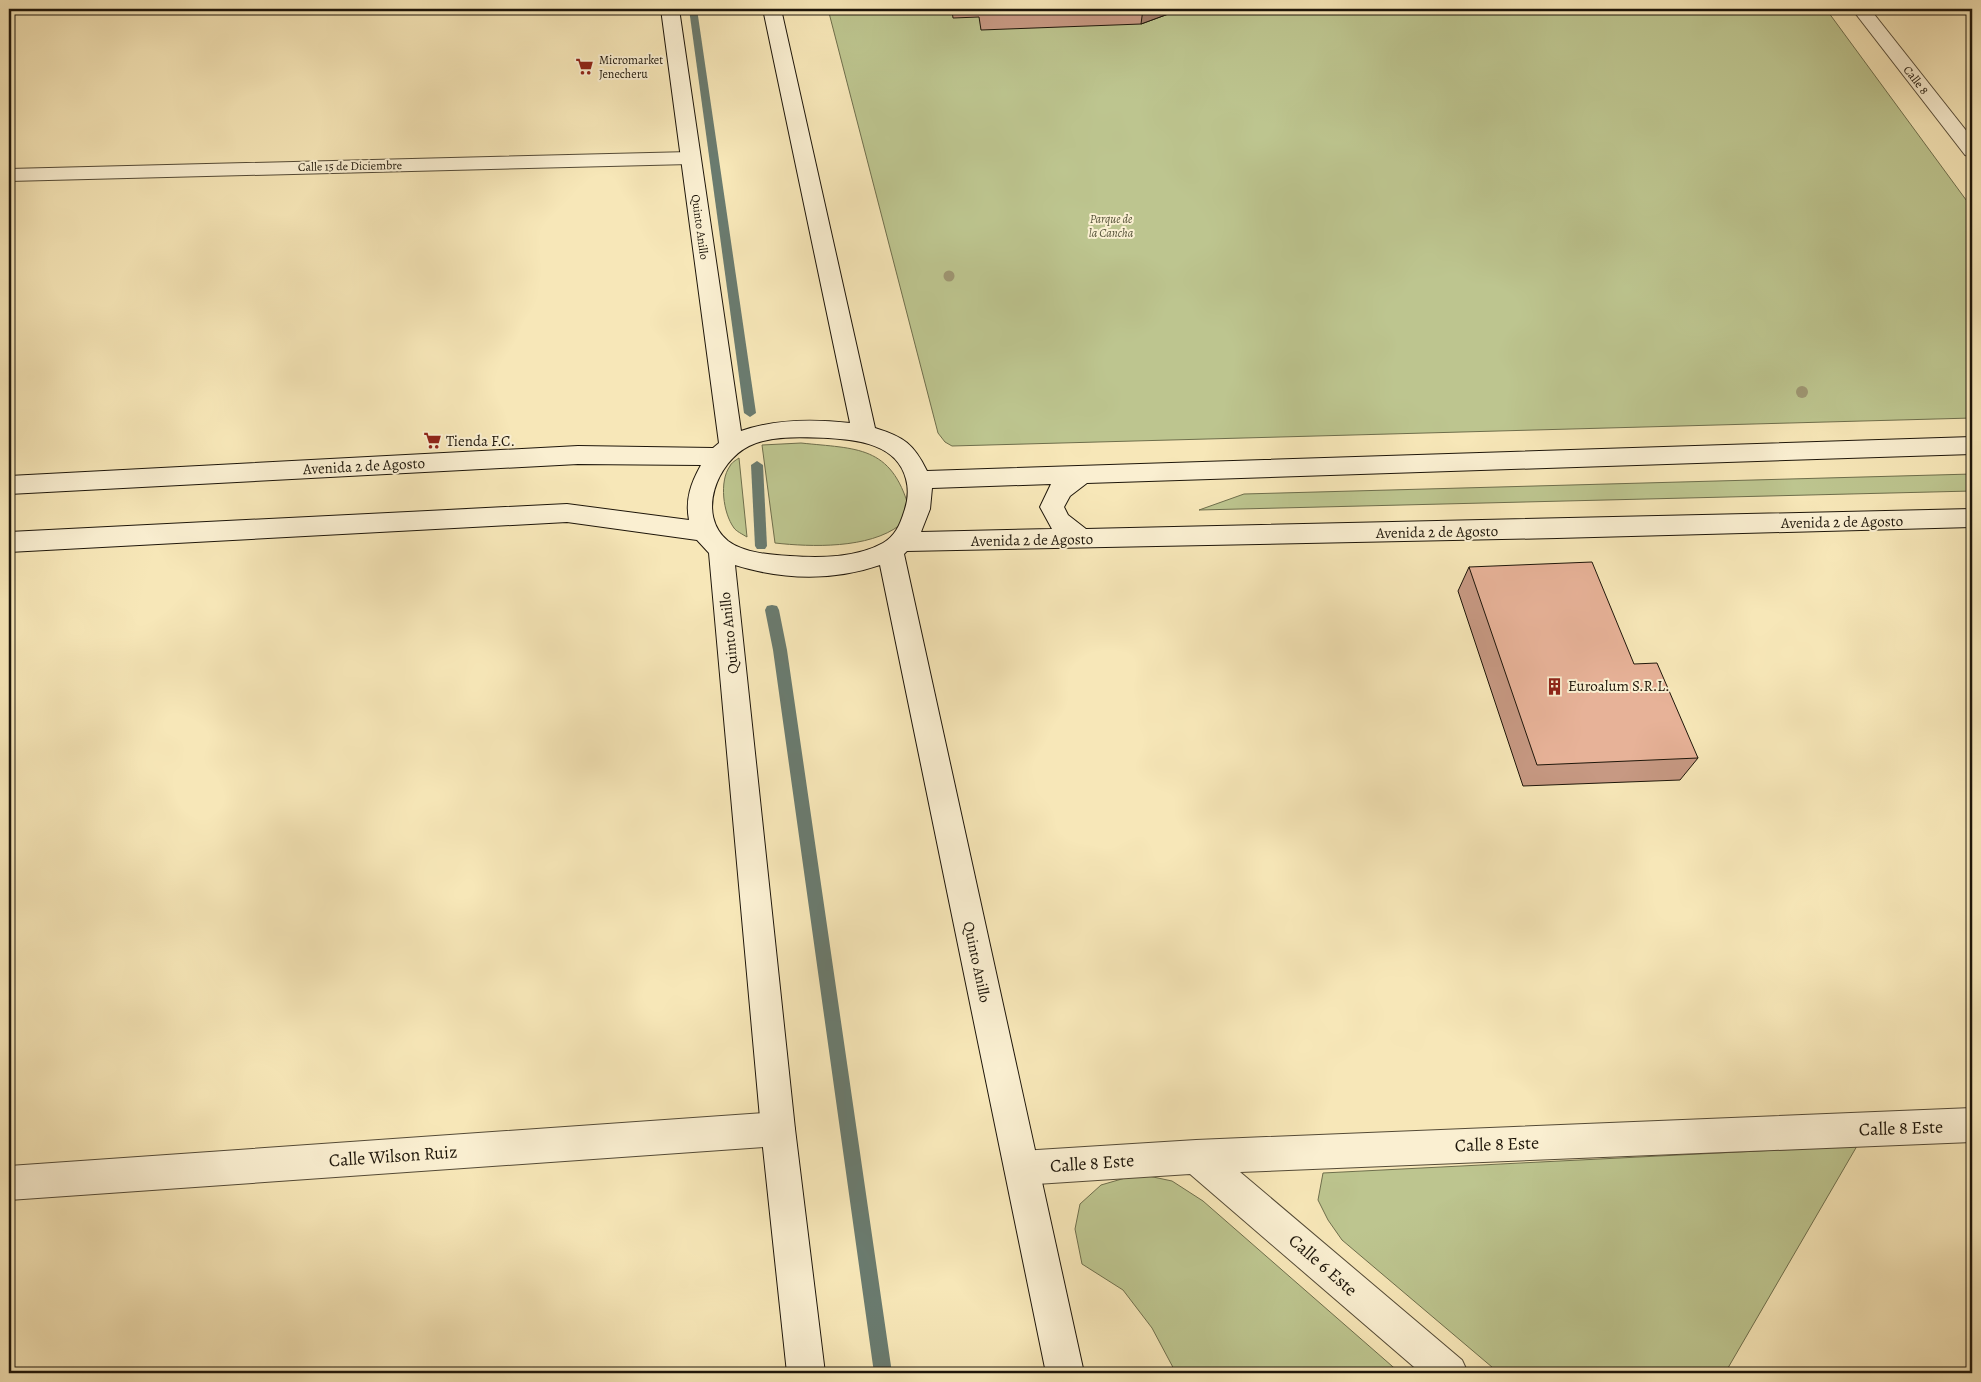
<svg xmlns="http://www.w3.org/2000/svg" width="1981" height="1382" viewBox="0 0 1981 1382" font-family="Alegreya,serif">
	<rect width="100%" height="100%" fill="#f7e7b8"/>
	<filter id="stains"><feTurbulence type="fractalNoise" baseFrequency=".004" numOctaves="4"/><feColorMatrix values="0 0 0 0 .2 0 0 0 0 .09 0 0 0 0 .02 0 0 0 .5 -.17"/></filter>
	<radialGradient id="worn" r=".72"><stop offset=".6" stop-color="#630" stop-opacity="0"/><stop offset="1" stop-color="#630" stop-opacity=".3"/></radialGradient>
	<g fill="#bdc58f" stroke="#6e6e4c">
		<path d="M 828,9 L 1826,9 L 1972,208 L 1972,418 L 952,446 L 945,442 L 938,433 Z"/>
		<path d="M 801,443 C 857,449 891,445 909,508 C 907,513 904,522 900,525 C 869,549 811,547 775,543 L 762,445 Z"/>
		<path d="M 739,458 L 747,537 C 742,534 736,531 734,528 C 723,513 719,481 730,466 C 731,463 736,460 739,458 Z"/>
		<path d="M 1972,474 L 1972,491 L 1199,510 L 1244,494 Z"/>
		<path d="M 1857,1146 L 1725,1373 L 1499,1373 L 1342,1240 L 1328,1220 L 1318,1200 L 1323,1173 Z"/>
		<path d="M 1139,1174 L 1172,1181 L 1203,1201 L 1400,1373 L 1176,1373 L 1152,1328 L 1123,1290 L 1082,1264 L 1075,1229 L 1080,1204 L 1101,1185 Z"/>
	</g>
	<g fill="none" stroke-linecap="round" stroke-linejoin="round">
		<g fill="#6a7b6f" fill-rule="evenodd">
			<path d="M 689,9 L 697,9 L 756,413 L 750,417 L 744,413 Z"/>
			<path d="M 757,461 L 763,465 L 767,546 L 765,549 L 757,549 L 755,546 L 751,465 Z"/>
			<path d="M 772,605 L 777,606 L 779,610 L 787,650 L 892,1373 L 874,1373 L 773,650 L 765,610 L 767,606 Z"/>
		</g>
		<defs>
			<g id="street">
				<path d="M 1852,9 L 1870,9 L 1972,138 L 1972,157 L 1965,155 Z"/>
				<path d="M 690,152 L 697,154 L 700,158 L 697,162 L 690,164 L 9,181 L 9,169 Z"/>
				<path d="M 1972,1108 L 1972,1142 L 1240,1172 L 1462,1360 L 1468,1373 L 1421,1373 L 1190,1174 L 1021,1185 L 1009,1180 L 1004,1168 L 1009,1156 L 1021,1151 L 1196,1140 Z"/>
				<path d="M 778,1112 L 790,1117 L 795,1129 L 790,1141 L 778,1146 L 9,1200 L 9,1166 Z"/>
			</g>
			<path id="secondary" d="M 661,9 L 679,9 L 741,431 C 775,419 814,419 850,423 L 763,9 L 781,9 L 875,428 C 904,437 914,444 927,471 L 1972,437 L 1972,454 L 1087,483 L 1070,496 L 1064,507 L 1068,515 L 1086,529 L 1972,509 L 1972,527 L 1557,538 L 907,551 L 904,554 L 1084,1373 L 1046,1373 L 880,565 C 833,581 783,580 735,565 L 795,1129 L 825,1373 L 787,1373 L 761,1129 L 709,553 L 697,540 L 567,522 L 9,552 L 9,532 L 567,504 L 689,520 C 685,499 691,483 701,465 L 578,464 L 9,494 L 9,476 L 578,446 L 713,448 L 719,443 ZM 828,438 C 858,440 897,444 906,479 C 909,490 908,501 904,512 C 900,525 895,536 883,543 C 856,558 820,558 790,556 C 771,555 744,553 728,541 C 696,515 717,462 749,446 C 772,435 803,437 828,438 ZM 1051,484 L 1040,507 L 1052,529 L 921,532 L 930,509 L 932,488 Z"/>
		</defs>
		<use href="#street" stroke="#544a36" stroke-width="2"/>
		<use href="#secondary" stroke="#1e160a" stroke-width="2"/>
		<use href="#street" fill="#faefd1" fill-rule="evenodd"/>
		<use href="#secondary" fill="#faefd1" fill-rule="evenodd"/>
	</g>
	<g fill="#9e9672">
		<circle cx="949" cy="276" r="5.5"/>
		<circle cx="1802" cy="392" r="6"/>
	</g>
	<g fill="#c79983" stroke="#1e160a">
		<path d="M 927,9 L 1176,9 L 1171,13 L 1141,24 L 981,30 L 979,17 L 953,18 L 952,11 L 928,12 Z"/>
		<path d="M 1469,567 L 1634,664 L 1698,758 L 1680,780 L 1523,786 L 1458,591 Z"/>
	</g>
	<path fill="#a27d6a" stroke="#1e160a" d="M 1143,9 L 1176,9 L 1171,13 L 1141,24 Z"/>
	<path fill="#e7b298" stroke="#1e160a" d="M 1592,562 L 1634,664 L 1657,663 L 1698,758 L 1537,765 L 1469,567 Z"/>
	<defs>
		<symbol id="supermarket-bare" viewBox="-9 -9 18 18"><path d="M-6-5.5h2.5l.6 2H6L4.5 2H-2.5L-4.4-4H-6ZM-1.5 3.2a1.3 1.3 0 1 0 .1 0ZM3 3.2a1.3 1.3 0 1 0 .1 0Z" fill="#8f2418" stroke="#faefd1" stroke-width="2.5" paint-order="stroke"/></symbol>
		<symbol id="building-bare" viewBox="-9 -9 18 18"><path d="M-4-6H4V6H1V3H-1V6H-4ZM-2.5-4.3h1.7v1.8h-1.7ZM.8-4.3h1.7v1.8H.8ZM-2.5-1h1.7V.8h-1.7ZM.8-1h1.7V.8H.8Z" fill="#8f2418" stroke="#faefd1" stroke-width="2.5" paint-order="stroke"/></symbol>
	</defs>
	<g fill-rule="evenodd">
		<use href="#supermarket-bare" x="572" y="54" width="25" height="25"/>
		<use href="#supermarket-bare" x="420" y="428" width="25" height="25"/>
		<use href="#building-bare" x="1542" y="674" width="25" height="25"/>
	</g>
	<g text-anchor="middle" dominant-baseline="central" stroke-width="4" stroke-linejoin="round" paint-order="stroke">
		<g font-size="12" fill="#1e160a" stroke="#faefd1" text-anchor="start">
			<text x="599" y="60">Micromarket<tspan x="599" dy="14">Jenecheru</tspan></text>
		</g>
		<g font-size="12" fill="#1e160a" stroke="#faefd1">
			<text transform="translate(1916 80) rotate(52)">Calle 8</text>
			<text transform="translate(350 166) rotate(-1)">Calle 15 de Diciembre</text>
			<text transform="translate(700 227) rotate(82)">Quinto Anillo</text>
		</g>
		<g font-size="12" font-style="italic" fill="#565339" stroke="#faefd1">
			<text x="1111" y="219">Parque de<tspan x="1111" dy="14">la Cancha</tspan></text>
		</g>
		<g font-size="15" fill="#1e160a" stroke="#faefd1" text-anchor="start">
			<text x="446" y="441">Tienda F.C.</text>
			<text x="1568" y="686">Euroalum S.R.L.</text>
		</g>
		<g font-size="15" fill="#1e160a" stroke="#faefd1">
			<text transform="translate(364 466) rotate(-3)">Avenida 2 de Agosto</text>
			<text transform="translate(1842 522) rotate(-1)">Avenida 2 de Agosto</text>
			<text transform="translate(1437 532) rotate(-1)">Avenida 2 de Agosto</text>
			<text transform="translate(1032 540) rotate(-1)">Avenida 2 de Agosto</text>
			<text transform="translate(729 633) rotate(-96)">Quinto Anillo</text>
			<text transform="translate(977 962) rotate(78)">Quinto Anillo</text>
		</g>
		<g font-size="18" fill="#1e160a" stroke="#faefd1">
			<text transform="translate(1901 1128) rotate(-2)">Calle 8 Este</text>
			<text transform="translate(1497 1144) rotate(-2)">Calle 8 Este</text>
			<text transform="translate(393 1156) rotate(-4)">Calle Wilson Ruiz</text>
			<text transform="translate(1092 1163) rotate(-4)">Calle 8 Este</text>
			<text transform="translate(1323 1265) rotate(41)">Calle 6 Este</text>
		</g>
	</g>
	<rect width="1981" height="1382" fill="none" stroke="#f7e7b8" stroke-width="30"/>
	<rect x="10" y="10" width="1961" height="1362" fill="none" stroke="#1e160a" stroke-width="2.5"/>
	<rect x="15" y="15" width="1951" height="1352" fill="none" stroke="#1e160a"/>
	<rect width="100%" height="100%" filter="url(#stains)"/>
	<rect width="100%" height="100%" fill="url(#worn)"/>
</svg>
